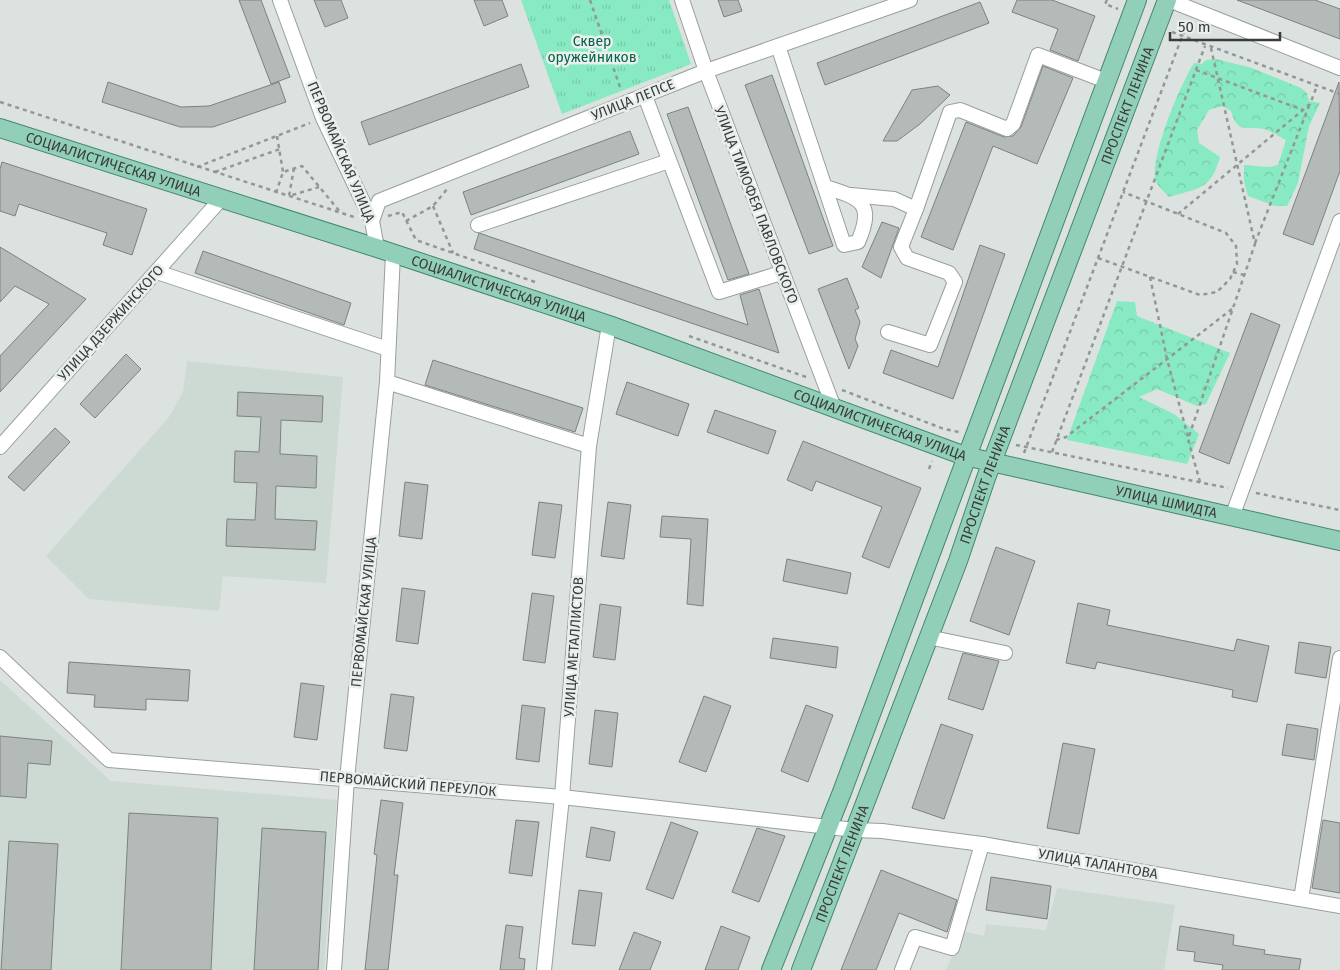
<svg xmlns="http://www.w3.org/2000/svg" width="1340" height="970" viewBox="0 0 1340 970" font-family="'Fira Sans',sans-serif">
	<defs>
		<pattern id="forest-crowns" width="20" height="18" patternUnits="userSpaceOnUse" patternTransform="scale(1.25)"><rect width="20" height="18" fill="#88eac3"/><path d="M2 6a3 3 0 1 1 6 0M12 15a3 3 0 1 1 6 0" fill="none" stroke="#76caa8"/></pattern>
		<pattern id="park-tufts" width="24" height="20" patternUnits="userSpaceOnUse" patternTransform="scale(1.25)"><rect width="24" height="20" fill="#88eac3"/><path d="M3 7l-1-3M5 7V3M7 7l1-3M15 17l-1-3M17 17v-4M19 17l1-3" fill="none" stroke="#76caa8"/></pattern>
	</defs>
	<rect width="100%" height="100%" fill="#dce2df"/>
	<g fill="#ccdad3">
		<path d="M 187,361 L 343,377 L 326,583 L 223,576 L 219,611 L 89,599 L 46,556 L 169,417 L 183,392 Z"/>
		<path d="M 0,680 L 111,781 L 337,800 L 324,970 L 0,970 Z"/>
		<path d="M 1057,888 L 1175,905 L 1164,970 L 946,970 L 963,931 L 984,936 L 986,924 L 1046,930 Z"/>
	</g>
	<g fill="url(#forest-crowns)">
		<path d="M 1216,59 L 1252,68 L 1301,88 L 1307,93 L 1309,101 L 1320,103 L 1309,126 L 1298,183 L 1287,206 L 1275,206 L 1248,196 L 1244,181 L 1244,165 C 1256,165 1267,169 1278,165 L 1286,140 C 1279,137 1272,131 1264,129 C 1245,125 1238,135 1231,111 L 1222,106 L 1209,110 L 1197,130 L 1199,143 L 1220,157 C 1211,190 1199,188 1169,197 C 1165,192 1156,185 1155,179 C 1151,154 1180,85 1194,63 L 1202,64 L 1206,60 Z"/>
		<path d="M 1117,301 L 1135,302 L 1137,316 L 1230,353 L 1206,404 L 1197,406 L 1157,389 L 1139,397 L 1174,414 L 1199,434 L 1187,464 L 1067,440 Z"/>
	</g>
	<path fill="url(#park-tufts)" d="M 521,0 L 669,0 L 691,64 L 562,114 Z"/>
	<g fill="#b4bab7" stroke="#7d8280">
		<path d="M 239,0 L 261,0 L 290,77 L 271,84 Z"/>
		<path d="M 314,0 L 341,0 L 348,18 L 325,27 Z"/>
		<path d="M 474,0 L 502,0 L 508,16 L 484,26 Z"/>
		<path d="M 718,0 L 738,0 L 742,11 L 724,17 Z"/>
		<path d="M 1017,0 L 1052,0 L 1095,16 L 1078,61 L 1050,50 L 1058,29 L 1012,12 Z"/>
		<path d="M 1237,0 L 1315,0 L 1340,9 L 1340,39 Z"/>
		<path d="M 980,2 L 989,23 L 825,85 L 817,63 Z"/>
		<path d="M 521,64 L 529,87 L 369,145 L 361,122 Z"/>
		<path d="M 1043,66 L 1073,78 L 1037,164 L 993,146 L 953,250 L 921,237 L 966,122 L 1004,137 L 1013,136 L 1021,127 Z"/>
		<path d="M 772,75 L 833,246 L 809,254 L 745,85 Z"/>
		<path d="M 108,82 L 181,107 L 209,106 L 279,82 L 286,102 L 213,127 L 180,127 L 102,102 Z"/>
		<path d="M 1339,82 L 1340,171 L 1313,245 L 1283,234 Z"/>
		<path d="M 938,86 L 950,95 L 920,124 L 897,141 L 883,141 L 912,90 Z"/>
		<path d="M 688,107 L 749,274 L 728,280 L 667,114 Z"/>
		<path d="M 630,131 L 639,154 L 471,215 L 463,192 Z"/>
		<path d="M 2,162 L 147,209 L 132,255 L 103,245 L 107,233 L 19,204 L 15,216 L 0,211 L 0,169 Z"/>
		<path d="M 882,222 L 899,228 L 881,278 L 862,267 Z"/>
		<path d="M 479,233 L 748,325 L 740,295 L 759,289 L 779,353 L 474,249 Z"/>
		<path d="M 980,245 L 1005,254 L 953,399 L 883,373 L 891,350 L 938,367 Z"/>
		<path d="M 0,247 L 86,299 L 0,392 L 0,356 L 49,304 L 15,286 L 0,302 Z"/>
		<path d="M 203,251 L 351,303 L 344,325 L 195,273 Z"/>
		<path d="M 847,278 L 859,308 L 855,310 L 860,322 L 855,339 L 858,346 L 849,369 L 818,289 Z"/>
		<path d="M 1251,313 L 1280,325 L 1229,464 L 1199,452 Z"/>
		<path d="M 126,354 L 141,369 L 95,418 L 80,404 Z"/>
		<path d="M 433,360 L 583,408 L 575,432 L 425,385 Z"/>
		<path d="M 627,382 L 689,404 L 678,436 L 616,414 Z"/>
		<path d="M 238,392 L 323,396 L 322,422 L 281,420 L 280,454 L 317,456 L 316,488 L 276,486 L 275,519 L 317,521 L 315,550 L 226,546 L 227,519 L 255,520 L 257,483 L 234,482 L 235,451 L 259,452 L 261,417 L 237,416 Z"/>
		<path d="M 715,410 L 776,431 L 768,454 L 707,432 Z"/>
		<path d="M 55,428 L 70,442 L 24,491 L 8,477 Z"/>
		<path d="M 803,441 L 921,488 L 889,568 L 862,557 L 882,507 L 816,481 L 812,491 L 787,480 Z"/>
		<path d="M 405,482 L 428,485 L 422,539 L 399,536 Z"/>
		<path d="M 539,502 L 562,505 L 555,558 L 532,555 Z"/>
		<path d="M 608,502 L 631,505 L 624,559 L 601,556 Z"/>
		<path d="M 662,516 L 708,519 L 703,606 L 687,604 L 691,539 L 660,537 Z"/>
		<path d="M 996,547 L 1035,561 L 1009,635 L 970,621 Z"/>
		<path d="M 787,559 L 851,573 L 847,594 L 783,581 Z"/>
		<path d="M 402,588 L 425,591 L 418,644 L 396,641 Z"/>
		<path d="M 532,593 L 554,596 L 545,663 L 523,660 Z"/>
		<path d="M 1078,603 L 1110,610 L 1107,625 L 1234,651 L 1237,639 L 1269,646 L 1257,702 L 1232,697 L 1233,690 L 1097,662 L 1095,669 L 1066,663 Z"/>
		<path d="M 600,604 L 621,607 L 615,660 L 593,657 Z"/>
		<path d="M 773,638 L 838,647 L 836,668 L 770,658 Z"/>
		<path d="M 1299,642 L 1331,647 L 1326,678 L 1295,673 Z"/>
		<path d="M 963,653 L 999,661 L 983,710 L 948,699 Z"/>
		<path d="M 69,662 L 190,670 L 188,701 L 146,699 L 146,710 L 94,707 L 95,695 L 67,693 Z"/>
		<path d="M 301,683 L 324,686 L 317,740 L 294,737 Z"/>
		<path d="M 391,694 L 414,697 L 407,751 L 384,748 Z"/>
		<path d="M 704,696 L 731,706 L 706,772 L 679,762 Z"/>
		<path d="M 522,705 L 545,708 L 539,762 L 516,759 Z"/>
		<path d="M 806,705 L 833,715 L 808,782 L 781,771 Z"/>
		<path d="M 595,710 L 618,713 L 612,767 L 589,764 Z"/>
		<path d="M 941,724 L 973,735 L 944,819 L 912,808 Z"/>
		<path d="M 1287,724 L 1318,729 L 1314,760 L 1282,755 Z"/>
		<path d="M 0,736 L 52,741 L 50,765 L 28,763 L 26,798 L 0,796 Z"/>
		<path d="M 1063,743 L 1095,749 L 1079,834 L 1047,828 Z"/>
		<path d="M 381,800 L 403,803 L 394,875 L 398,875 L 388,970 L 365,970 L 377,855 L 374,854 Z"/>
		<path d="M 129,813 L 218,818 L 211,970 L 121,970 Z"/>
		<path d="M 516,820 L 539,822 L 532,876 L 509,873 Z"/>
		<path d="M 1323,820 L 1340,823 L 1340,893 L 1312,888 Z"/>
		<path d="M 671,822 L 698,832 L 673,899 L 646,889 Z"/>
		<path d="M 591,827 L 615,832 L 610,861 L 586,857 Z"/>
		<path d="M 262,828 L 326,832 L 318,970 L 254,970 Z"/>
		<path d="M 757,828 L 785,836 L 759,902 L 732,892 Z"/>
		<path d="M 9,841 L 58,844 L 51,970 L 1,970 Z"/>
		<path d="M 881,870 L 957,900 L 947,932 L 899,913 L 876,970 L 841,970 Z"/>
		<path d="M 991,877 L 1051,886 L 1047,919 L 986,910 Z"/>
		<path d="M 579,890 L 602,893 L 595,946 L 572,944 Z"/>
		<path d="M 506,925 L 523,927 L 519,958 L 525,959 L 524,970 L 500,970 Z"/>
		<path d="M 721,926 L 750,937 L 738,970 L 705,970 Z"/>
		<path d="M 1180,926 L 1234,935 L 1233,945 L 1265,950 L 1264,954 L 1301,959 L 1299,970 L 1222,970 L 1223,965 L 1194,961 L 1195,952 L 1177,950 Z"/>
		<path d="M 634,932 L 661,942 L 650,970 L 619,970 Z"/>
	</g>
	<g fill="none" stroke-linecap="round" stroke-linejoin="round">
		<defs>
			<g id="minor">
				<path d="M 280,0 L 323,118 L 372,221 L 377,248"/>
				<path d="M 682,0 L 706,71 L 834,408"/>
				<path d="M 1169,0 L 1340,68"/>
				<path d="M 778,46 L 844,245 L 858,242 C 875,203 861,198 825,187"/>
				<path d="M 645,96 L 719,292 L 781,273"/>
				<path d="M 851,195 L 894,199 L 916,209 L 901,247 L 907,258 L 949,273 L 955,282 L 930,345 L 888,332"/>
				<path d="M 916,209 L 950,112 L 960,110 L 1007,129 L 1013,124 L 1038,55 L 1106,81"/>
				<path d="M 372,221 L 379,201 L 706,71 L 910,0"/>
				<path d="M 478,225 L 669,161"/>
				<path d="M 157,272 L 388,349"/>
				<path d="M 387,382 L 589,446"/>
				<path d="M 0,447 L 221,199"/>
				<path d="M 1232,517 L 1340,221"/>
				<path d="M 928,637 L 1005,653"/>
				<path d="M 0,657 L 109,760 L 562,797 L 855,830 L 882,831 L 982,844 L 1340,906"/>
				<path d="M 1301,899 L 1340,658"/>
				<path d="M 334,970 L 347,779 L 387,382 L 393,254"/>
				<path d="M 544,970 L 562,797 L 589,446 L 609,325"/>
				<path d="M 902,970 L 915,937 L 952,948 L 982,844"/>
			</g>
			<g id="major">
				<path id="s1" d="M 0,128 L 377,248 L 609,325 L 965,456 L 1340,541"/>
				<path d="M 771,970 L 842,792 L 1137,0"/>
				<path id="s2" d="M 801,970 L 958,561 L 986,478 L 1167,0"/>
			</g>
		</defs>
		<use href="#minor" stroke="#999f9c" stroke-width="16"/>
		<use href="#major" stroke="#44876e" stroke-width="20"/>
		<g stroke="#939795" stroke-width="2.5" stroke-dasharray="4 4" stroke-linecap="butt">
			<path d="M 590,0 L 621,90"/>
			<path d="M 1107,0 L 1105,4 L 1118,9"/>
			<path d="M 1172,32 L 1340,94"/>
			<path d="M 1196,70 L 1303,110"/>
			<path d="M 0,102 L 354,217"/>
			<path d="M 277,136 L 283,172"/>
			<path d="M 197,167 L 310,123"/>
			<path d="M 294,168 L 289,196 L 319,187"/>
			<path d="M 215,172 L 280,149"/>
			<path d="M 276,193 L 283,172 L 302,166 L 341,213"/>
			<path d="M 433,206 L 453,253"/>
			<path d="M 1178,214 L 1303,110 L 1310,104 L 1317,86"/>
			<path d="M 388,216 L 402,212 L 416,240 L 535,282"/>
			<path d="M 406,221 L 433,206 L 448,188"/>
			<path d="M 1255,243 L 1309,106"/>
			<path d="M 1098,258 L 1200,295 L 1217,292 L 1230,279 L 1237,264 L 1236,246 L 1226,233 L 1123,192"/>
			<path d="M 1233,272 L 1244,275"/>
			<path d="M 1150,277 L 1167,359 L 1188,437"/>
			<path d="M 689,336 L 806,377"/>
			<path d="M 842,390 L 944,429 L 959,432"/>
			<path d="M 1056,440 L 1066,437 L 1232,309"/>
			<path d="M 1016,445 L 1228,488"/>
			<path d="M 1052,452 L 1205,46"/>
			<path d="M 1024,453 L 1188,21"/>
			<path d="M 929,469 L 932,461"/>
			<path d="M 1200,482 L 1188,439 L 1255,244 L 1211,48"/>
			<path d="M 1256,493 L 1340,510"/>
		</g>
		<use href="#minor" stroke="#fff" stroke-width="14"/>
		<use href="#major" stroke="#92cfb9" stroke-width="18"/>
	</g>
	<g text-anchor="middle" dominant-baseline="central" stroke-width="5" stroke-linejoin="round" paint-order="stroke">
		<g font-size="14" fill="#046046" stroke="#e9efec">
			<text x="592" y="41">Сквер<tspan x="592" dy="16">оружейников</tspan></text>
		</g>
		<g font-size="14" fill="#3a3c3b" stroke="#e9efec">
			<text transform="translate(633 100) rotate(-22)">УЛИЦА ЛЕПСЕ</text>
			<text stroke="none"><textPath href="#s2" startOffset="924">ПРОСПЕКТ ЛЕНИНА</textPath></text>
			<text transform="translate(341 152) rotate(67)">ПЕРВОМАЙСКАЯ УЛИЦА</text>
			<text stroke="none"><textPath href="#s1" startOffset="119">СОЦИАЛИСТИЧЕСКАЯ УЛИЦА</textPath></text>
			<text transform="translate(756 205) rotate(69)">УЛИЦА ТИМОФЕЯ ПАВЛОВСКОГО</text>
			<text stroke="none"><textPath href="#s1" startOffset="524">СОЦИАЛИСТИЧЕСКАЯ УЛИЦА</textPath></text>
			<text transform="translate(111 323) rotate(-48)">УЛИЦА ДЗЕРЖИНСКОГО</text>
			<text stroke="none"><textPath href="#s1" startOffset="929">СОЦИАЛИСТИЧЕСКАЯ УЛИЦА</textPath></text>
			<text stroke="none"><textPath href="#s2" startOffset="519">ПРОСПЕКТ ЛЕНИНА</textPath></text>
			<text stroke="none"><textPath href="#s1" startOffset="1226">УЛИЦА ШМИДТА</textPath></text>
			<text transform="translate(364 612) rotate(-84)">ПЕРВОМАЙСКАЯ УЛИЦА</text>
			<text transform="translate(574 647) rotate(-86)">УЛИЦА МЕТАЛЛИСТОВ</text>
			<text transform="translate(408 784) rotate(5)">ПЕРВОМАЙСКИЙ ПЕРЕУЛОК</text>
			<text stroke="none"><textPath href="#s2" startOffset="114">ПРОСПЕКТ ЛЕНИНА</textPath></text>
			<text transform="translate(1098 864) rotate(10)">УЛИЦА ТАЛАНТОВА</text>
		</g>
	</g>
	<path d="M1170 32v8h110v-8" fill="none" stroke="#3a3c3b" stroke-width="2.5"/>
	<text x="1178" y="32" font-size="15" fill="#3a3c3b" stroke="#e9efec" stroke-width="4" paint-order="stroke">50 m</text>
</svg>
